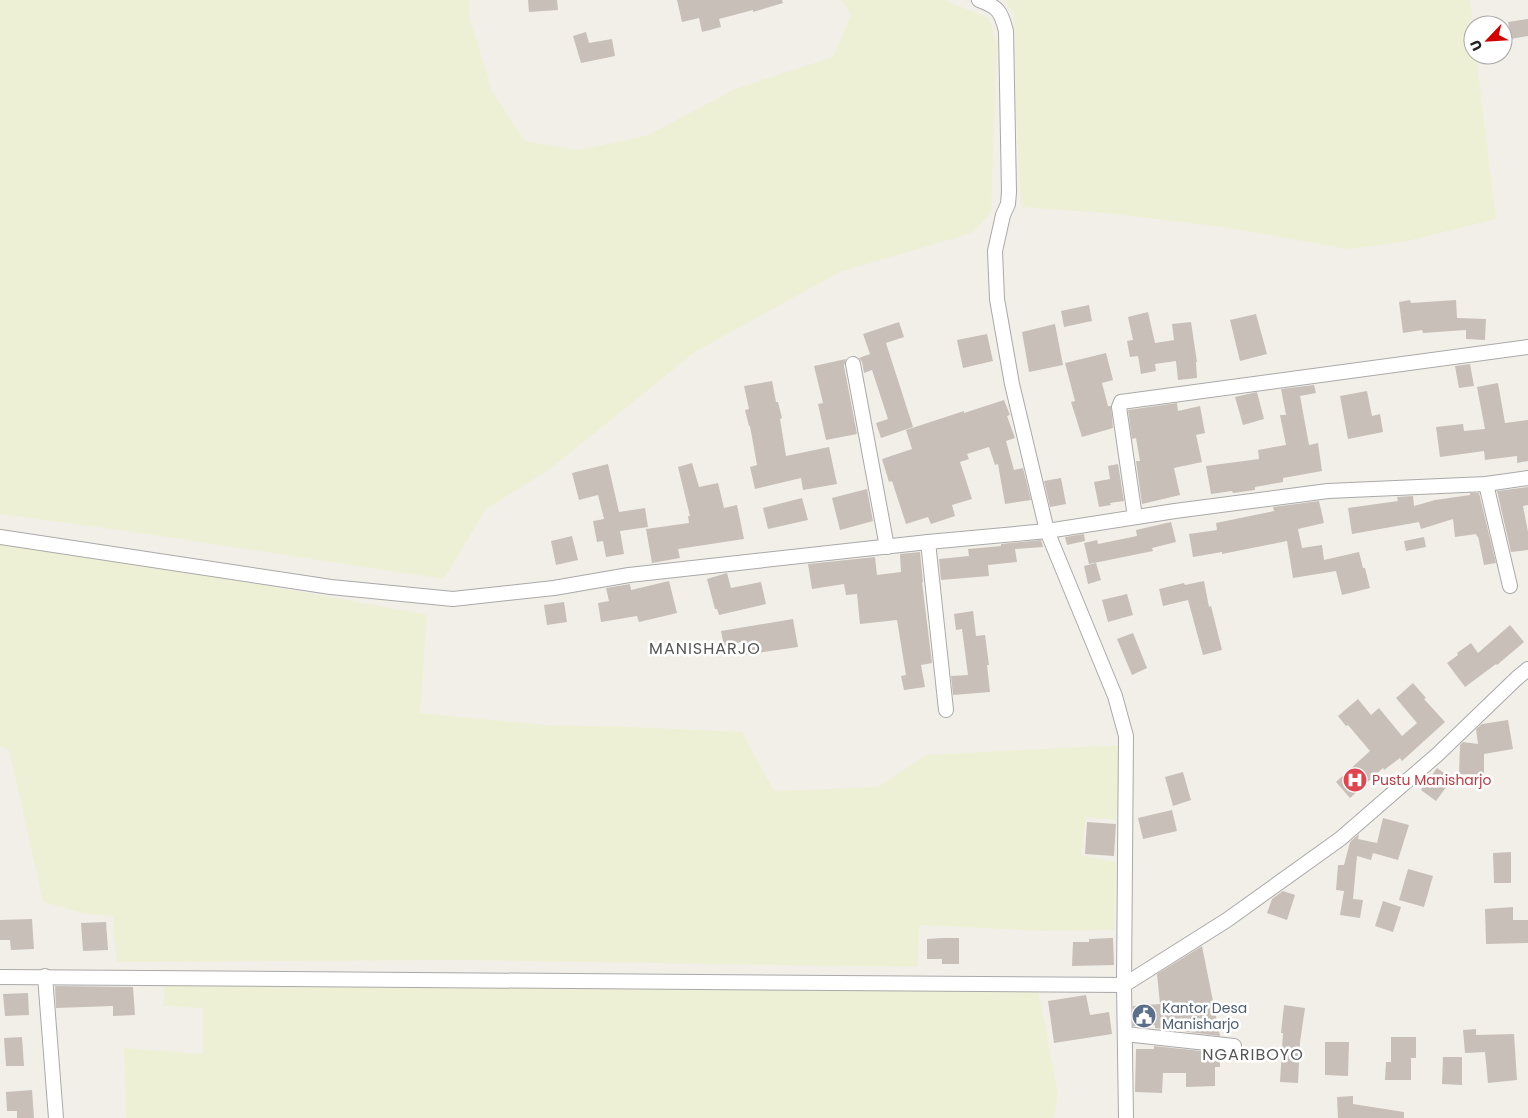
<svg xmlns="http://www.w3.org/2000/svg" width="1528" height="1118" viewBox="0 0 1528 1118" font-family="Poppins,sans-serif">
	<rect width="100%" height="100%" fill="#f2efe9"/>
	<g fill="#eef0d5">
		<path d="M 0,0 L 469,0 L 469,16 L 492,91 L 525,141 L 579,150 L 648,135 L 737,88 L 833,57 L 851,15 L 841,0 L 944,0 L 989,18 L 997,45 L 991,213 L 972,233 L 840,272 L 695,352 L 550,469 L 486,509 L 444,579 L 133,532 L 0,514 Z"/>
		<path d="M 1004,0 L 1470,0 L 1473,25 L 1473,55 L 1476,55 L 1496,219 L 1404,242 L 1346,249 L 1230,228 L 1105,213 L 1021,207 L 1016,109 L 1014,15 Z"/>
		<path d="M 0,544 L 175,570 L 320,595 L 427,615 L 420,713 L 545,725 L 631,727 L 742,732 L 774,791 L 878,787 L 926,755 L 1119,745 L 1116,820 L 1086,817 L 1081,855 L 1116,862 L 1114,930 L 1043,931 L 919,925 L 918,967 L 457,960 L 116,962 L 113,916 L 87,914 L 43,902 L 9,750 L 0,746 Z"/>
		<path d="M 164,985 L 1038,991 L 1058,1093 L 1054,1118 L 126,1118 L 124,1048 L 203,1054 L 203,1008 L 163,1006 Z"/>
	</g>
	<g fill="#c7bfb8">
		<path d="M 528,0 L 557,0 L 558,10 L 529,12 Z"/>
		<path d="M 677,0 L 782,0 L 783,3 L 753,12 L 753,10 L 719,19 L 721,27 L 702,32 L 699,18 L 682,22 Z"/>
		<path d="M 1528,19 L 1528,36 L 1511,39 L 1508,22 Z"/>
		<path d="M 586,32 L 589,43 L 612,39 L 615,56 L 581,63 L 573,36 Z"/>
		<path d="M 1410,300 L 1411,303 L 1456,300 L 1457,318 L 1486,319 L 1485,340 L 1466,339 L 1466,330 L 1423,333 L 1422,330 L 1403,333 L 1399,302 Z"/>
		<path d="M 1089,305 L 1092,321 L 1064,327 L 1061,311 Z"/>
		<path d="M 1148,312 L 1155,343 L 1174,340 L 1172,324 L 1191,322 L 1197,362 L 1196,362 L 1197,378 L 1178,380 L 1176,361 L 1155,364 L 1156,371 L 1141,374 L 1138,356 L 1130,357 L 1127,341 L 1133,340 L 1128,317 Z"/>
		<path d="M 1256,314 L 1267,354 L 1240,361 L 1230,320 Z"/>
		<path d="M 899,322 L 904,337 L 886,343 L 913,427 L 881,438 L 876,423 L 888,419 L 872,370 L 864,373 L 862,362 L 859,358 L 870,354 L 863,334 Z"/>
		<path d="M 1055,324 L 1063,365 L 1029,372 L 1022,332 Z"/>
		<path d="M 987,334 L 993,361 L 963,368 L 957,340 Z"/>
		<path d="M 1106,353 L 1113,380 L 1102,383 L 1108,406 L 1111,406 L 1113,428 L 1082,437 L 1071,402 L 1075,401 L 1065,363 Z"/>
		<path d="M 846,359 L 844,366 L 857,434 L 826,440 L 818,404 L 823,403 L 814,366 Z"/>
		<path d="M 1470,364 L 1474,386 L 1459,388 L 1455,366 Z"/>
		<path d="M 772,381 L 776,402 L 778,402 L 782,418 L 780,419 L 786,456 L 829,447 L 837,484 L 803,490 L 801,478 L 755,489 L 750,467 L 757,465 L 750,426 L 749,426 L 745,410 L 749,409 L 744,386 Z"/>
		<path d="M 1498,383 L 1505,423 L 1528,420 L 1528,461 L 1517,463 L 1517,456 L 1485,460 L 1484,451 L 1440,457 L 1436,427 L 1463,424 L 1464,431 L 1485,429 L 1477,387 Z"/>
		<path d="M 1314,385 L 1316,393 L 1300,396 L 1309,445 L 1318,443 L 1322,471 L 1283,478 L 1283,482 L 1255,487 L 1255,490 L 1233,493 L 1232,491 L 1211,494 L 1206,466 L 1259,459 L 1258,450 L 1286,445 L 1280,415 L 1286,415 L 1281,389 Z"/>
		<path d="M 1367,391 L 1372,416 L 1380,414 L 1383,432 L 1348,439 L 1340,396 Z"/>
		<path d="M 1257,392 L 1264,419 L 1243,425 L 1235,397 Z"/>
		<path d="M 1004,400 L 1010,415 L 1007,416 L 1015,438 L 1006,441 L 1014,470 L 1023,468 L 1031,500 L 1005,504 L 998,464 L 995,465 L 989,447 L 967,454 L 969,459 L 960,462 L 972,499 L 952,505 L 955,516 L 931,524 L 928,517 L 906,524 L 892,481 L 889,482 L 882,459 L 912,449 L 906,430 L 964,411 L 964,413 Z"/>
		<path d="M 1177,403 L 1178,411 L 1200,406 L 1205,433 L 1196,435 L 1202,462 L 1174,468 L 1180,495 L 1142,504 L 1136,461 L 1140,461 L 1136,438 L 1132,439 L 1128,410 Z"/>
		<path d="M 692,463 L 699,487 L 718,483 L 724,508 L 737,505 L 744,539 L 678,549 L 680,558 L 652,563 L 646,529 L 689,523 L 688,516 L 690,516 L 678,467 Z"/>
		<path d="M 608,464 L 619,512 L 645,508 L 648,527 L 620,531 L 624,554 L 606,557 L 603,541 L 597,542 L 593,521 L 604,519 L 598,495 L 579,500 L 572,473 Z"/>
		<path d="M 1118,464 L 1124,501 L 1110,503 L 1111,505 L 1099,507 L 1094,482 L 1110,479 L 1108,466 Z"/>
		<path d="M 1061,478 L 1066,504 L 1050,507 L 1044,481 Z"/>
		<path d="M 1528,487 L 1528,505 L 1523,506 L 1528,532 L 1528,550 L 1511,552 L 1497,491 Z"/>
		<path d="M 867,489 L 873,521 L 840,530 L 832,498 Z"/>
		<path d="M 1470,493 L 1479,493 L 1496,563 L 1484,565 L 1478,536 L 1477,537 L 1476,534 L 1455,537 L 1453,519 L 1421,529 L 1419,522 L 1352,534 L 1348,508 L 1398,501 L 1397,497 L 1413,496 L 1414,506 L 1435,500 L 1470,495 Z"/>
		<path d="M 802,498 L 808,520 L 768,529 L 763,508 Z"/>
		<path d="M 1319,501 L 1324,523 L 1298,529 L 1302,548 L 1322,545 L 1324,560 L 1359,552 L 1363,568 L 1365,568 L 1370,588 L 1342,595 L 1336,571 L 1293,578 L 1287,541 L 1222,554 L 1222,552 L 1193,557 L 1189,534 L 1217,530 L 1216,523 L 1274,511 L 1273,507 Z"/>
		<path d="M 1171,522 L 1176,542 L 1152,548 L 1153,551 L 1089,564 L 1084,543 L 1097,540 L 1098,544 L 1137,536 L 1136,530 Z"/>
		<path d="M 1084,534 L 1085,541 L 1067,545 L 1065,537 Z"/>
		<path d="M 572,536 L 578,560 L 556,565 L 551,541 Z"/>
		<path d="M 1424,537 L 1426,547 L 1406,551 L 1404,541 Z"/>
		<path d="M 1041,540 L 1043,547 L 1015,549 L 1017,562 L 988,565 L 989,576 L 941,580 L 939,559 L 969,556 L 968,549 L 1001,546 L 1001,544 Z"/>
		<path d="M 920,552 L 923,582 L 922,582 L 932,663 L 921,665 L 925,687 L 904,690 L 901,676 L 906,675 L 897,620 L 860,624 L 857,594 L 846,595 L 844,584 L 812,589 L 808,564 L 875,557 L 877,575 L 901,572 L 900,554 Z"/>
		<path d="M 1096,563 L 1101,580 L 1088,584 L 1084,566 Z"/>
		<path d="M 727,573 L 731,588 L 761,582 L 766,604 L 719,615 L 717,609 L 715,609 L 707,579 Z"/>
		<path d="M 669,581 L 677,613 L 639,622 L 637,616 L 601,622 L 598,603 L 609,601 L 606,588 L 630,584 L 631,590 Z"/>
		<path d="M 1204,581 L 1209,607 L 1211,606 L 1222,650 L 1203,655 L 1188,600 L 1163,606 L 1159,589 L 1184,583 L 1185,585 Z"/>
		<path d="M 1127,594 L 1133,615 L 1108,622 L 1102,600 Z"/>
		<path d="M 564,602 L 567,622 L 547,625 L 544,605 Z"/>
		<path d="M 973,611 L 976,636 L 985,635 L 989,665 L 987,665 L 990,692 L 953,695 L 951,676 L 968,675 L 962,629 L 956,630 L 954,614 Z"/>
		<path d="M 793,619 L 798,647 L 743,655 L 741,642 L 724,646 L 721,631 Z"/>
		<path d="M 1510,625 L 1524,642 L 1497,665 L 1496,664 L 1465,687 L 1447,663 L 1458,655 L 1457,653 L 1471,643 L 1478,653 Z"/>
		<path d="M 1133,633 L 1147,668 L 1132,675 L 1117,639 Z"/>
		<path d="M 1413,683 L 1426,698 L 1424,699 L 1445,722 L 1402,761 L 1400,758 L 1384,770 L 1383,768 L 1350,798 L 1336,782 L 1370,751 L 1348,725 L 1346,726 L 1338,716 L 1358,699 L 1371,715 L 1379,708 L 1402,736 L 1417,723 L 1396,698 Z"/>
		<path d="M 1508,720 L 1513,749 L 1484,754 L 1484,775 L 1459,774 L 1460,745 L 1463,742 L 1478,744 L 1476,729 L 1482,724 Z"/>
		<path d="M 1437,768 L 1452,779 L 1436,801 L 1421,790 Z"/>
		<path d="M 1183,772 L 1191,800 L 1173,806 L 1165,777 Z"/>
		<path d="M 1172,810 L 1177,831 L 1143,839 L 1138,818 Z"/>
		<path d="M 1383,818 L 1409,825 L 1398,860 L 1373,853 L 1371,860 L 1357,856 L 1353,899 L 1363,900 L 1360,918 L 1340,915 L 1344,891 L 1336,890 L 1338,865 L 1344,865 L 1350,842 L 1359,834 L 1358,839 L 1377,843 Z"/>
		<path d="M 1087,822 L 1116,824 L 1114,856 L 1085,854 Z"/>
		<path d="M 1511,852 L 1511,883 L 1494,883 L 1493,853 Z"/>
		<path d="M 1408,869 L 1433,876 L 1424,907 L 1399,900 Z"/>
		<path d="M 1283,891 L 1295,895 L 1287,920 L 1267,913 L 1272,899 Z"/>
		<path d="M 1383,901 L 1401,907 L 1393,932 L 1375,926 Z"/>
		<path d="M 1513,907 L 1513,920 L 1528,920 L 1528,943 L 1486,944 L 1485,909 Z"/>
		<path d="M 32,919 L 34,949 L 11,950 L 10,940 L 0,940 L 0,920 Z"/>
		<path d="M 106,922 L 108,950 L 83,951 L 81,923 Z"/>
		<path d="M 942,938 L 959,938 L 959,964 L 942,964 L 942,959 L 927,959 L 927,939 Z"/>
		<path d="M 1113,938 L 1114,965 L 1072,966 L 1073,942 L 1089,942 L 1089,939 Z"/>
		<path d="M 1202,946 L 1220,1036 L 1155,1028 L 1155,1025 L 1133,1026 L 1133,1006 L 1160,1004 L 1157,974 Z"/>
		<path d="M 55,986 L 133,987 L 135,1015 L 113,1016 L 113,1006 L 56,1008 Z"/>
		<path d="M 28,993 L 29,1015 L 5,1016 L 3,994 Z"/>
		<path d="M 1086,995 L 1090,1015 L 1109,1012 L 1112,1034 L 1054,1043 L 1048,1001 Z"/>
		<path d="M 1284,1005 L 1305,1008 L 1300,1042 L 1298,1083 L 1280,1082 L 1283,1033 L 1281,1033 Z"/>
		<path d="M 1476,1029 L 1476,1035 L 1514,1034 L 1517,1080 L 1488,1083 L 1485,1052 L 1465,1053 L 1463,1030 Z"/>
		<path d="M 22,1037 L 24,1066 L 6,1066 L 4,1038 Z"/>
		<path d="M 1391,1037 L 1416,1037 L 1416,1058 L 1411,1058 L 1411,1080 L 1385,1080 L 1386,1062 L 1391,1062 Z"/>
		<path d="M 1325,1042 L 1349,1042 L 1348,1076 L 1325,1075 Z"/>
		<path d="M 1154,1046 L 1220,1053 L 1220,1067 L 1215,1067 L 1215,1086 L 1186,1087 L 1186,1073 L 1163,1073 L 1162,1093 L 1135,1092 L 1136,1049 L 1154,1049 Z"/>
		<path d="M 1443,1057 L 1462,1057 L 1462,1085 L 1442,1084 Z"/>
		<path d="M 32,1090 L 34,1118 L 17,1118 L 17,1111 L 7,1111 L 6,1092 Z"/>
		<path d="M 1353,1096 L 1353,1104 L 1404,1112 L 1404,1118 L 1338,1118 L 1337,1097 Z"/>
	</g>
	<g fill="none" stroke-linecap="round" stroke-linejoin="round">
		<defs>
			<g id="minor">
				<path d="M 853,364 L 887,547"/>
				<path d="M 1486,484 L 1510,586"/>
				<path d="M 1135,517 L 1119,407 L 1121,402 L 1528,347"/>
				<path d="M 0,537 L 331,587 L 453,599 L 554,588 L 629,575 L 928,542 L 1047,531 L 1175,511 L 1328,491 L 1486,484 L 1528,478"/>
				<path d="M 928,542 L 946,710"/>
				<path d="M 45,976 L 56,1118"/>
				<path d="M 0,977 L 1124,985 L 1126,736 L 1115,696 L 1047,531 L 1012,384 L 997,299 L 995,251 L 1003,215 L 1008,204 L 1009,192 L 1006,31 C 1001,11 998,7 979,0"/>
				<path d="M 1125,1034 L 1234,1046"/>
				<path d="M 1126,1118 L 1124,985 L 1227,920 L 1340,839 L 1438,754 L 1517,678 L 1528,669"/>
			</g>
		</defs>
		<use href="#minor" stroke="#a9a9a9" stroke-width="16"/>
		<use href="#minor" stroke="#fff" stroke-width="14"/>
	</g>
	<defs>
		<symbol id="hospital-disc" viewBox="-11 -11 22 22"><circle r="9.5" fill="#e0444e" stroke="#fff"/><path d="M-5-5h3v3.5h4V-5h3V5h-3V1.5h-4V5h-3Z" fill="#fff"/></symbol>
		<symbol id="civic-disc" viewBox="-11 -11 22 22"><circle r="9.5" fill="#5c6f8a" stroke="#fff"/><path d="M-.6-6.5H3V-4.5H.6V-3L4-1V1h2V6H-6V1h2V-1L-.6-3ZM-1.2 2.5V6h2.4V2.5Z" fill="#fff"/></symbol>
	</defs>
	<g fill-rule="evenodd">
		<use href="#hospital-disc" x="1341" y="766" width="28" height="28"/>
		<use href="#civic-disc" x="1130" y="1002" width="28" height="28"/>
	</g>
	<g text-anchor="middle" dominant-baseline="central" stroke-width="5" stroke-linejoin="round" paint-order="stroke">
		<g font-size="14" fill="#be3a42" stroke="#fff" text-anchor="start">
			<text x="1372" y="780">Pustu Manisharjo</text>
		</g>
		<g font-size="14" fill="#4e5e75" stroke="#fff" text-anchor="start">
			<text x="1162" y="1008">Kantor Desa<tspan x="1162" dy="16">Manisharjo</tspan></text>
		</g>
		<g font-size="16" letter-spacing="1" fill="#555" stroke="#fff">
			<text x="705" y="648">MANISHARJO</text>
			<text x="1253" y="1054">NGARIBOYO</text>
		</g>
	</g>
	<g transform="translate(1488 40) rotate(245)"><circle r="24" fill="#ffffff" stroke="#a7a7a7"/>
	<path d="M0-4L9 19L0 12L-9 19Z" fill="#d40000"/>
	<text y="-8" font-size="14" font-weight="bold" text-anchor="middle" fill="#222222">U</text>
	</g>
</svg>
